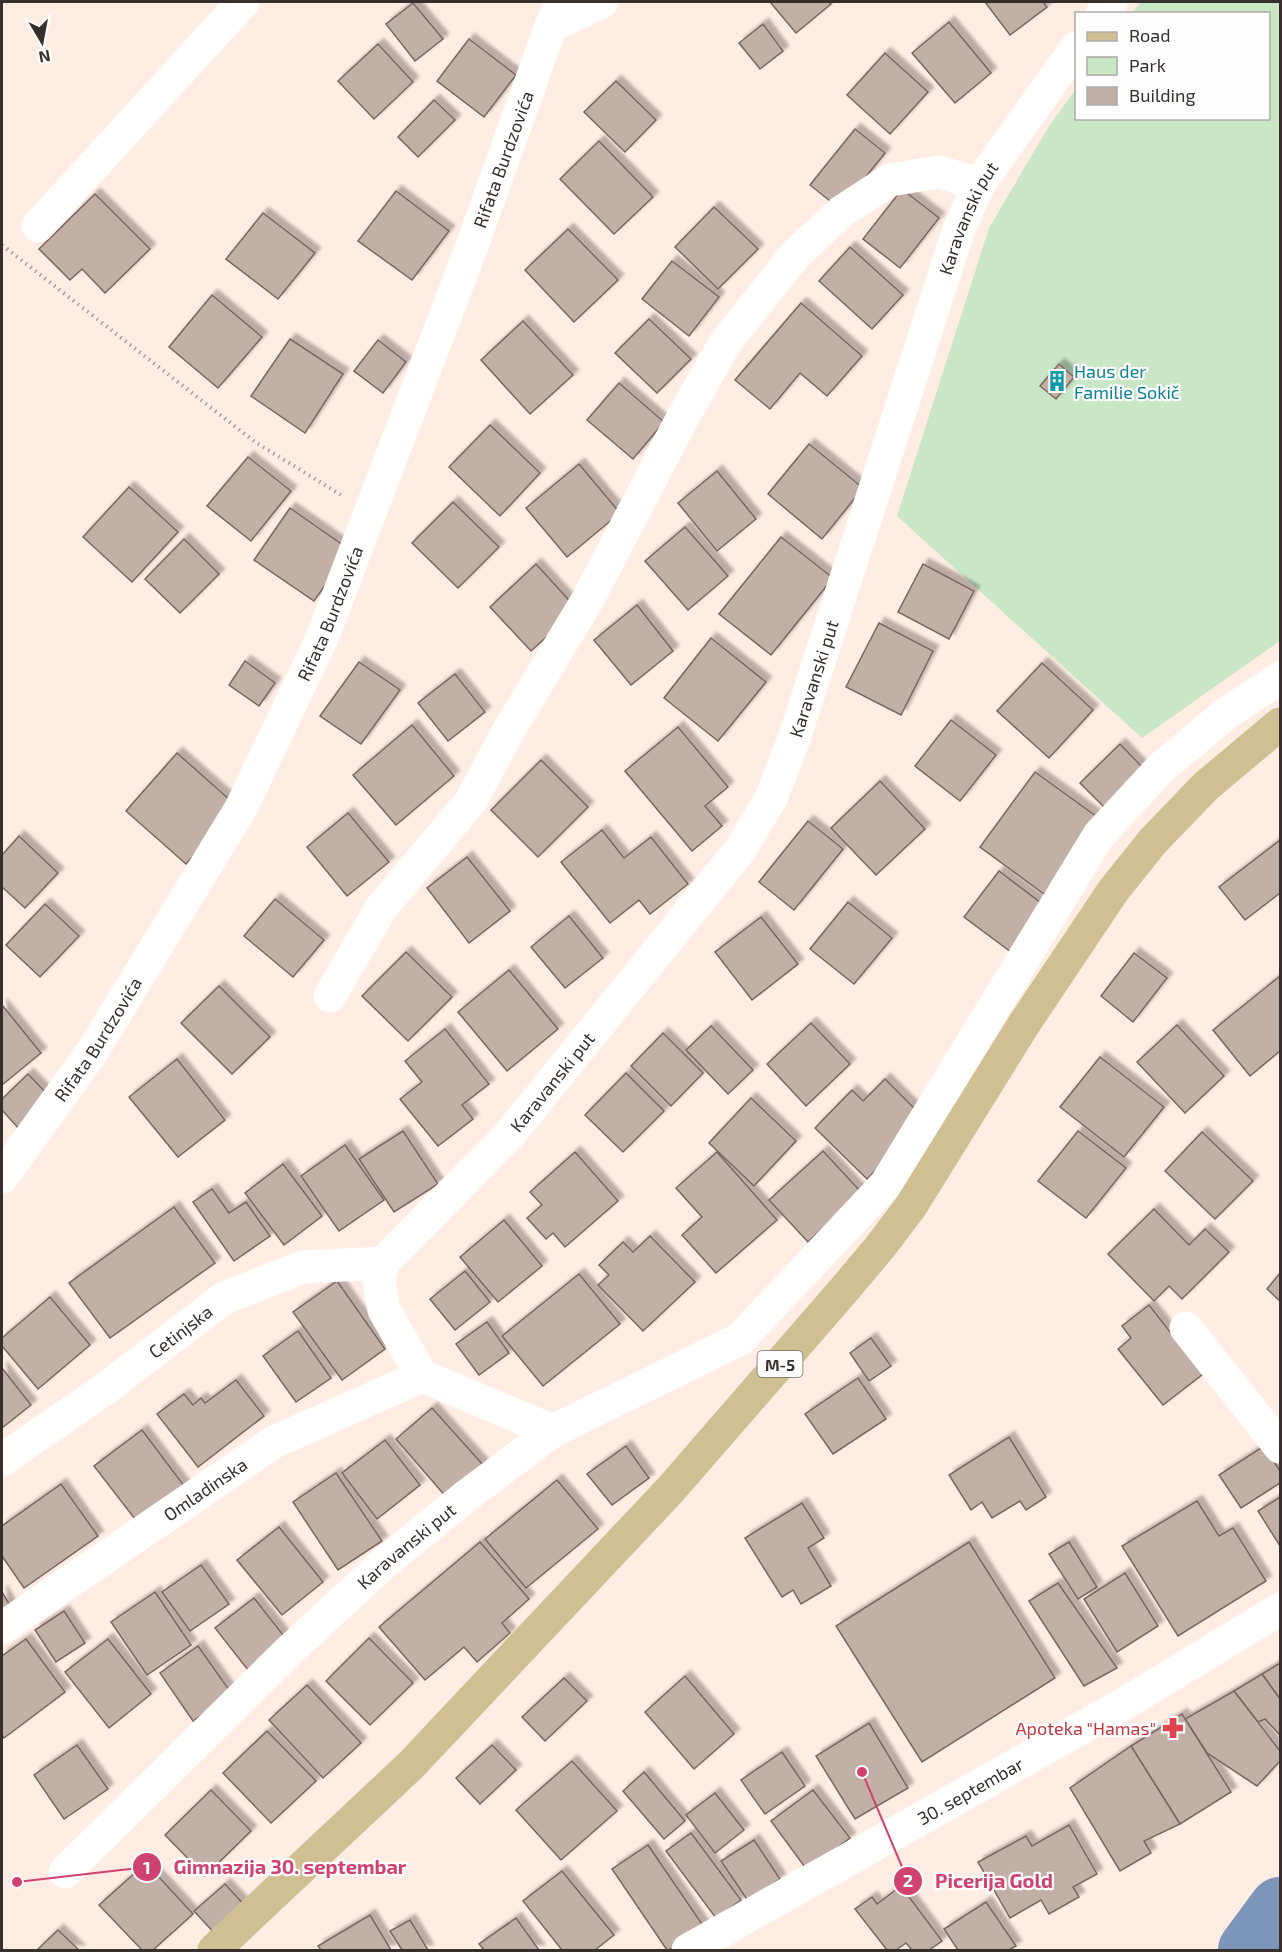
<svg xmlns="http://www.w3.org/2000/svg" width="1282" height="1952" viewBox="0 0 1282 1952" font-family="'Exo 2',sans-serif">
	<defs>
		<filter id="shadow"><feDropShadow dx="5.5" dy="-5.5" stdDeviation="1.5" flood-color="#0004"/></filter>
	</defs>
	<rect width="100%" height="100%" fill="#ffece2"/>
	<path fill="#c9e6c5" d="M 1141,2 L 1280,2 L 1280,641 L 1142,738 L 897,516 L 989,228 L 1049,126 L 1076,89 L 1076,118 L 1268,118 L 1268,14 L 1132,13 Z"/>
	<g fill="none" stroke-linecap="round" stroke-linejoin="round">
		<path stroke="#7c95b8" stroke-width="62" d="M 1249,1950 L 1280,1908"/>
	</g>
	<g fill="#c2b0a7" stroke="#78675f" stroke-width="1.5" filter="url(#shadow)">
		<path d="M 770,2 L 829,2 L 831,4 L 796,33 Z"/>
		<path d="M 985,2 L 1043,2 L 1047,7 L 1010,35 Z"/>
		<path d="M 413,3 L 443,39 L 415,61 L 386,24 Z"/>
		<path d="M 949,22 L 991,73 L 955,103 L 912,53 Z"/>
		<path d="M 763,24 L 783,51 L 760,69 L 739,43 Z"/>
		<path d="M 469,39 L 516,75 L 484,117 L 437,81 Z"/>
		<path d="M 378,44 L 413,82 L 374,119 L 338,81 Z"/>
		<path d="M 885,53 L 928,92 L 890,134 L 847,95 Z"/>
		<path d="M 616,81 L 656,120 L 625,152 L 584,112 Z"/>
		<path d="M 434,100 L 455,120 L 418,157 L 398,137 Z"/>
		<path d="M 855,129 L 885,153 L 840,209 L 810,185 Z"/>
		<path d="M 599,141 L 653,197 L 614,234 L 560,179 Z"/>
		<path d="M 902,189 L 939,218 L 900,268 L 863,239 Z"/>
		<path d="M 396,191 L 449,231 L 412,280 L 358,241 Z"/>
		<path d="M 95,194 L 150,249 L 105,293 L 82,269 L 70,280 L 39,249 Z"/>
		<path d="M 714,207 L 758,249 L 718,289 L 675,247 Z"/>
		<path d="M 263,213 L 315,253 L 278,299 L 226,259 Z"/>
		<path d="M 568,229 L 618,280 L 574,322 L 525,270 Z"/>
		<path d="M 850,247 L 903,295 L 872,329 L 819,281 Z"/>
		<path d="M 672,261 L 719,297 L 689,336 L 642,299 Z"/>
		<path d="M 212,295 L 262,337 L 218,388 L 169,347 Z"/>
		<path d="M 801,303 L 862,356 L 827,396 L 800,373 L 770,409 L 735,380 Z"/>
		<path d="M 649,319 L 691,359 L 657,393 L 615,353 Z"/>
		<path d="M 523,321 L 573,375 L 530,414 L 481,360 Z"/>
		<path d="M 290,339 L 343,374 L 305,433 L 251,396 Z"/>
		<path d="M 378,340 L 406,362 L 383,393 L 354,371 Z"/>
		<path d="M 1059,364 L 1074,377 L 1056,399 L 1040,386 Z"/>
		<path d="M 619,383 L 664,422 L 633,459 L 587,420 Z"/>
		<path d="M 490,425 L 540,473 L 500,516 L 449,467 Z"/>
		<path d="M 809,444 L 863,488 L 822,539 L 768,494 Z"/>
		<path d="M 248,457 L 291,491 L 251,541 L 207,506 Z"/>
		<path d="M 579,464 L 620,513 L 567,557 L 526,508 Z"/>
		<path d="M 717,471 L 756,519 L 717,551 L 678,503 Z"/>
		<path d="M 129,487 L 178,532 L 132,582 L 83,537 Z"/>
		<path d="M 453,502 L 499,547 L 458,588 L 412,543 Z"/>
		<path d="M 290,508 L 350,550 L 314,601 L 254,560 Z"/>
		<path d="M 685,527 L 728,576 L 688,610 L 645,561 Z"/>
		<path d="M 781,537 L 833,578 L 771,655 L 719,614 Z"/>
		<path d="M 184,539 L 219,574 L 180,613 L 145,579 Z"/>
		<path d="M 536,564 L 577,609 L 531,651 L 490,607 Z"/>
		<path d="M 923,564 L 974,591 L 949,639 L 898,612 Z"/>
		<path d="M 637,605 L 673,651 L 631,685 L 594,640 Z"/>
		<path d="M 879,623 L 933,651 L 901,715 L 846,687 Z"/>
		<path d="M 711,638 L 766,682 L 718,741 L 664,698 Z"/>
		<path d="M 245,661 L 275,683 L 259,706 L 229,685 Z"/>
		<path d="M 359,662 L 400,690 L 361,744 L 320,716 Z"/>
		<path d="M 1042,663 L 1093,710 L 1049,758 L 997,711 Z"/>
		<path d="M 455,674 L 485,712 L 448,741 L 418,703 Z"/>
		<path d="M 951,720 L 996,755 L 960,801 L 915,766 Z"/>
		<path d="M 412,725 L 454,776 L 396,825 L 353,775 Z"/>
		<path d="M 678,727 L 728,787 L 705,806 L 722,826 L 692,851 L 625,771 Z"/>
		<path d="M 1120,744 L 1145,770 L 1106,809 L 1080,783 Z"/>
		<path d="M 177,753 L 238,807 L 186,864 L 126,811 Z"/>
		<path d="M 541,760 L 588,807 L 538,857 L 491,810 Z"/>
		<path d="M 1035,772 L 1100,819 L 1044,894 L 980,847 Z"/>
		<path d="M 880,781 L 925,829 L 876,875 L 831,828 Z"/>
		<path d="M 348,813 L 389,862 L 347,896 L 307,847 Z"/>
		<path d="M 808,821 L 843,849 L 794,910 L 759,882 Z"/>
		<path d="M 602,830 L 624,858 L 651,837 L 688,884 L 650,914 L 639,900 L 610,923 L 561,862 Z"/>
		<path d="M 19,836 L 58,873 L 25,908 L 2,887 L 2,855 Z"/>
		<path d="M 1280,840 L 1280,893 L 1245,920 L 1219,887 Z"/>
		<path d="M 467,857 L 510,911 L 469,943 L 427,888 Z"/>
		<path d="M 999,871 L 1045,906 L 1011,952 L 964,917 Z"/>
		<path d="M 275,899 L 324,940 L 293,977 L 244,936 Z"/>
		<path d="M 848,902 L 892,938 L 854,984 L 810,949 Z"/>
		<path d="M 45,904 L 79,936 L 40,977 L 6,945 Z"/>
		<path d="M 569,916 L 603,958 L 565,988 L 531,947 Z"/>
		<path d="M 761,917 L 798,964 L 752,1000 L 715,952 Z"/>
		<path d="M 406,952 L 452,997 L 408,1041 L 362,996 Z"/>
		<path d="M 1134,953 L 1167,978 L 1133,1022 L 1101,996 Z"/>
		<path d="M 509,970 L 558,1029 L 507,1071 L 458,1012 Z"/>
		<path d="M 1280,976 L 1280,1051 L 1250,1076 L 1213,1030 Z"/>
		<path d="M 219,986 L 270,1037 L 232,1074 L 181,1023 Z"/>
		<path d="M 2,1005 L 41,1053 L 2,1085 Z"/>
		<path d="M 811,1023 L 850,1064 L 806,1106 L 767,1064 Z"/>
		<path d="M 1177,1025 L 1224,1076 L 1185,1113 L 1137,1062 Z"/>
		<path d="M 711,1026 L 753,1070 L 728,1094 L 686,1050 Z"/>
		<path d="M 445,1029 L 489,1084 L 462,1105 L 473,1119 L 438,1146 L 400,1099 L 422,1082 L 405,1061 Z"/>
		<path d="M 663,1033 L 703,1073 L 671,1106 L 631,1066 Z"/>
		<path d="M 1100,1057 L 1164,1107 L 1124,1157 L 1060,1107 Z"/>
		<path d="M 177,1059 L 225,1120 L 178,1157 L 129,1097 Z"/>
		<path d="M 626,1073 L 664,1111 L 623,1152 L 585,1115 Z"/>
		<path d="M 28,1074 L 51,1098 L 19,1129 L 2,1110 L 2,1099 Z"/>
		<path d="M 885,1079 L 919,1113 L 905,1141 L 867,1179 L 815,1128 L 852,1090 L 863,1101 Z"/>
		<path d="M 751,1098 L 796,1141 L 754,1186 L 709,1143 Z"/>
		<path d="M 403,1131 L 438,1184 L 394,1212 L 359,1159 Z"/>
		<path d="M 1078,1131 L 1126,1168 L 1086,1218 L 1038,1181 Z"/>
		<path d="M 1202,1132 L 1253,1181 L 1215,1219 L 1165,1171 Z"/>
		<path d="M 345,1145 L 384,1200 L 339,1231 L 301,1176 Z"/>
		<path d="M 823,1151 L 861,1192 L 808,1242 L 769,1200 Z"/>
		<path d="M 575,1152 L 618,1201 L 565,1247 L 553,1233 L 546,1239 L 527,1218 L 542,1205 L 530,1192 Z"/>
		<path d="M 717,1152 L 777,1220 L 716,1273 L 682,1235 L 702,1217 L 676,1188 Z"/>
		<path d="M 283,1164 L 322,1216 L 284,1245 L 245,1193 Z"/>
		<path d="M 212,1189 L 229,1213 L 246,1202 L 270,1236 L 234,1261 L 193,1202 Z"/>
		<path d="M 174,1207 L 215,1263 L 110,1338 L 69,1283 Z"/>
		<path d="M 1154,1209 L 1189,1245 L 1205,1229 L 1229,1252 L 1182,1299 L 1169,1286 L 1154,1301 L 1108,1254 Z"/>
		<path d="M 504,1220 L 542,1266 L 498,1302 L 460,1257 Z"/>
		<path d="M 650,1236 L 695,1282 L 643,1331 L 598,1285 L 609,1275 L 599,1265 L 623,1242 L 633,1252 Z"/>
		<path d="M 465,1271 L 490,1302 L 455,1330 L 430,1299 Z"/>
		<path d="M 1280,1273 L 1280,1301 L 1267,1289 Z"/>
		<path d="M 579,1274 L 620,1324 L 543,1386 L 502,1336 Z"/>
		<path d="M 337,1281 L 385,1349 L 342,1380 L 293,1312 Z"/>
		<path d="M 50,1297 L 90,1345 L 38,1389 L 2,1346 L 2,1338 Z"/>
		<path d="M 1149,1305 L 1203,1374 L 1163,1405 L 1118,1349 L 1131,1338 L 1122,1326 Z"/>
		<path d="M 487,1322 L 509,1353 L 479,1375 L 456,1344 Z"/>
		<path d="M 298,1331 L 331,1378 L 296,1402 L 263,1356 Z"/>
		<path d="M 871,1338 L 891,1366 L 869,1381 L 850,1353 Z"/>
		<path d="M 2,1368 L 31,1405 L 2,1428 Z"/>
		<path d="M 858,1378 L 886,1419 L 833,1454 L 805,1414 Z"/>
		<path d="M 236,1380 L 264,1416 L 198,1467 L 157,1414 L 184,1394 L 193,1405 L 201,1398 L 205,1403 Z"/>
		<path d="M 432,1408 L 484,1466 L 447,1498 L 396,1439 Z"/>
		<path d="M 142,1430 L 185,1487 L 138,1523 L 94,1466 Z"/>
		<path d="M 1009,1437 L 1046,1497 L 1026,1510 L 1020,1501 L 992,1518 L 982,1502 L 971,1510 L 949,1475 Z"/>
		<path d="M 385,1440 L 420,1485 L 377,1519 L 342,1473 Z"/>
		<path d="M 626,1446 L 649,1478 L 612,1505 L 587,1474 Z"/>
		<path d="M 1264,1446 L 1280,1471 L 1280,1483 L 1241,1508 L 1219,1475 Z"/>
		<path d="M 336,1473 L 382,1541 L 338,1570 L 293,1502 Z"/>
		<path d="M 557,1480 L 598,1529 L 526,1588 L 485,1539 Z"/>
		<path d="M 61,1484 L 98,1536 L 24,1588 L 2,1556 L 2,1526 Z"/>
		<path d="M 1280,1497 L 1280,1546 L 1258,1511 Z"/>
		<path d="M 1197,1501 L 1219,1536 L 1233,1528 L 1266,1581 L 1178,1636 L 1122,1546 Z"/>
		<path d="M 802,1503 L 824,1538 L 808,1548 L 831,1586 L 801,1604 L 793,1590 L 782,1597 L 745,1538 Z"/>
		<path d="M 279,1527 L 323,1582 L 282,1615 L 237,1560 Z"/>
		<path d="M 480,1542 L 529,1599 L 502,1623 L 510,1633 L 477,1662 L 464,1647 L 425,1680 L 379,1627 Z"/>
		<path d="M 969,1542 L 1055,1678 L 922,1762 L 836,1626 Z"/>
		<path d="M 1069,1542 L 1097,1587 L 1078,1599 L 1049,1554 Z"/>
		<path d="M 201,1565 L 229,1604 L 190,1631 L 162,1592 Z"/>
		<path d="M 1125,1573 L 1158,1626 L 1117,1652 L 1084,1599 Z"/>
		<path d="M 1058,1583 L 1117,1668 L 1084,1686 L 1029,1601 Z"/>
		<path d="M 2,1592 L 11,1607 L 2,1613 Z"/>
		<path d="M 155,1592 L 191,1645 L 147,1675 L 111,1622 Z"/>
		<path d="M 254,1598 L 287,1640 L 248,1670 L 215,1628 Z"/>
		<path d="M 64,1611 L 85,1643 L 56,1662 L 35,1630 Z"/>
		<path d="M 369,1638 L 413,1683 L 370,1725 L 326,1681 Z"/>
		<path d="M 26,1639 L 65,1692 L 4,1738 L 2,1735 L 2,1656 Z"/>
		<path d="M 108,1639 L 151,1694 L 109,1728 L 65,1672 Z"/>
		<path d="M 198,1646 L 232,1694 L 193,1721 L 160,1673 Z"/>
		<path d="M 1280,1663 L 1280,1699 L 1262,1674 Z"/>
		<path d="M 1262,1674 L 1280,1699 L 1280,1735 L 1265,1719 L 1258,1722 L 1234,1691 Z"/>
		<path d="M 685,1676 L 734,1734 L 694,1769 L 645,1712 Z"/>
		<path d="M 564,1678 L 587,1701 L 545,1741 L 522,1717 Z"/>
		<path d="M 307,1685 L 361,1743 L 323,1778 L 269,1720 Z"/>
		<path d="M 1234,1691 L 1280,1751 L 1280,1761 L 1257,1786 L 1207,1753 L 1185,1719 Z"/>
		<path d="M 1182,1714 L 1231,1792 L 1180,1824 L 1131,1746 Z"/>
		<path d="M 869,1723 L 908,1788 L 855,1819 L 816,1756 Z"/>
		<path d="M 267,1731 L 316,1781 L 271,1823 L 223,1773 Z"/>
		<path d="M 77,1745 L 108,1789 L 64,1819 L 34,1775 Z"/>
		<path d="M 492,1745 L 516,1770 L 480,1804 L 456,1778 Z"/>
		<path d="M 1131,1746 L 1180,1824 L 1144,1841 L 1151,1853 L 1120,1871 L 1070,1788 Z"/>
		<path d="M 782,1752 L 805,1786 L 765,1814 L 741,1780 Z"/>
		<path d="M 572,1761 L 617,1811 L 561,1860 L 516,1810 Z"/>
		<path d="M 644,1772 L 685,1821 L 664,1839 L 623,1791 Z"/>
		<path d="M 211,1790 L 251,1831 L 205,1876 L 165,1835 Z"/>
		<path d="M 813,1790 L 850,1838 L 807,1870 L 771,1821 Z"/>
		<path d="M 715,1793 L 744,1830 L 715,1853 L 686,1815 Z"/>
		<path d="M 1069,1825 L 1097,1874 L 1073,1887 L 1079,1897 L 1049,1914 L 1041,1900 L 1010,1918 L 978,1862 L 1026,1836 L 1032,1846 Z"/>
		<path d="M 691,1833 L 741,1900 L 716,1918 L 666,1851 Z"/>
		<path d="M 754,1840 L 780,1879 L 748,1901 L 721,1861 Z"/>
		<path d="M 648,1845 L 704,1927 L 669,1950 L 667,1950 L 612,1869 Z"/>
		<path d="M 146,1863 L 193,1914 L 153,1950 L 142,1950 L 99,1905 Z"/>
		<path d="M 562,1871 L 614,1935 L 595,1950 L 562,1950 L 523,1901 Z"/>
		<path d="M 225,1884 L 247,1908 L 216,1935 L 194,1911 Z"/>
		<path d="M 901,1886 L 942,1941 L 929,1950 L 912,1950 L 906,1943 L 896,1950 L 887,1950 L 855,1909 L 872,1897 L 877,1904 Z"/>
		<path d="M 986,1902 L 1016,1946 L 1009,1950 L 958,1950 L 944,1929 Z"/>
		<path d="M 370,1915 L 391,1950 L 321,1950 L 318,1946 Z"/>
		<path d="M 516,1918 L 539,1950 L 484,1950 L 479,1944 Z"/>
		<path d="M 410,1920 L 428,1950 L 402,1950 L 390,1931 Z"/>
		<path d="M 58,1930 L 79,1950 L 37,1950 Z"/>
	</g>
	<g fill="none" stroke-linecap="round" stroke-linejoin="round">
		<path stroke="#aa9c95" stroke-width="4" stroke-dasharray="1.5 4.5" stroke-linecap="butt" d="M 2,245 L 255,442 L 341,495"/>
		<g stroke="#fff" stroke-width="33">
			<path d="M 1102,14 L 1111,2"/>
			<path d="M 551,26 L 602,2"/>
			<path d="M 38,226 L 243,2"/>
			<path d="M 330,996 L 381,908 L 471,801 L 506,735 L 588,599 L 682,419 L 725,343 L 795,255 L 841,212 L 890,180 L 939,172 L 979,184"/>
			<path id="s1" d="M 2,1177 L 92,1052 L 241,808 L 322,638 L 469,254 L 551,26 L 562,2"/>
			<path d="M 1186,1328 L 1280,1447"/>
			<path id="s2" d="M 553,1431 L 422,1376 L 384,1310 L 379,1280 L 383,1263 L 509,1135 L 740,850 L 771,798 L 794,739 L 958,232 L 979,184 L 1076,48"/>
			<path id="s3" d="M 2,1460 L 105,1389 L 224,1298 L 303,1267 L 383,1263"/>
			<path id="s4" d="M 2,1628 L 274,1442 L 422,1376"/>
			<path id="s5" d="M 65,1872 L 289,1651 L 384,1563 L 465,1497 L 553,1431 L 740,1339 L 886,1184 L 1099,835 L 1161,768 L 1227,713 L 1280,678"/>
			<path id="s6" d="M 688,1950 L 1122,1705 L 1280,1609"/>
		</g>
		<path stroke="#d0bf92" stroke-width="33" d="M 214,1950 L 411,1765 L 671,1489 L 843,1291 L 880,1247 L 911,1206 L 1024,1024 L 1113,891 L 1153,841 L 1206,786 L 1280,724"/>
	</g>
	<defs>
		<symbol id="building-bare" viewBox="-9 -9 18 18"><path d="M-4-6H4V6H1V3H-1V6H-4ZM-2.5-4.3h1.7v1.8h-1.7ZM.8-4.3h1.7v1.8H.8ZM-2.5-1h1.7V.8h-1.7ZM.8-1h1.7V.8H.8Z" fill="#0f9aa8" stroke="#fdfdfd" stroke-width="2.5" paint-order="stroke"/></symbol>
		<symbol id="pharmacy-bare" viewBox="-9 -9 18 18"><path d="M-2-6h4v4h4v4h-4v4h-4v-4h-4v-4h4Z" fill="#e0444e" stroke="#fdfdfd" stroke-width="2.5" paint-order="stroke"/></symbol>
	</defs>
	<g fill-rule="evenodd">
		<use href="#building-bare" x="1042" y="366" width="30" height="30"/>
		<use href="#pharmacy-bare" x="1158" y="1713" width="30" height="30"/>
	</g>
	<g text-anchor="middle" dominant-baseline="central" stroke-width="4.5" stroke-linejoin="round" paint-order="stroke">
		<rect fill="#fdfdfd" stroke="#726d6b" stroke-width="1.5" x="757.5" y="1351" width="45" height="26" rx="4.5"/>
		<g font-size="16" font-weight="bold" fill="#362f2c">
			<text x="780" y="1364">M-5</text>
		</g>
		<g font-size="18" fill="#362f2c" stroke="#fdfdfd">
			<text stroke="none"><textPath href="#s1" startOffset="1140">Rifata Burdzovića</textPath></text>
			<text stroke="none"><textPath href="#s2" startOffset="1486">Karavanski put</textPath></text>
			<text stroke="none"><textPath href="#s1" startOffset="654">Rifata Burdzovića</textPath></text>
			<text stroke="none"><textPath href="#s2" startOffset="1000">Karavanski put</textPath></text>
			<text stroke="none"><textPath href="#s1" startOffset="168">Rifata Burdzovića</textPath></text>
			<text stroke="none"><textPath href="#s2" startOffset="514">Karavanski put</textPath></text>
			<text stroke="none"><textPath href="#s3" startOffset="220">Cetinjska</textPath></text>
			<text stroke="none"><textPath href="#s4" startOffset="246">Omladinska</textPath></text>
			<text stroke="none"><textPath href="#s5" startOffset="472">Karavanski put</textPath></text>
			<text stroke="none"><textPath href="#s6" startOffset="324">30. septembar</textPath></text>
		</g>
		<g font-size="18" fill="#0d838f" stroke="#fdfdfd" text-anchor="start">
			<text x="1074" y="371">Haus der<tspan x="1074" dy="21">Familie Sokič</tspan></text>
		</g>
		<g font-size="18" fill="#be3a42" stroke="#fdfdfd" text-anchor="end">
			<text x="1156" y="1728">Apoteka "Hamas"</text>
		</g>
	</g>
	<path fill="none" stroke="#d04370" stroke-width="2" d="M17 1882L147 1867M862 1772L908 1881"/>
	<g fill="#d04370" stroke="#fdfdfd" stroke-width="2">
		<circle cx="17" cy="1882" r="6"/>
		<circle cx="862" cy="1772" r="6"/>
		<circle cx="147" cy="1867" r="15"/>
		<circle cx="908" cy="1881" r="15"/>
	</g>
	<g font-size="18" text-anchor="middle" font-weight="bold" fill="#fff">
		<text x="147" y="1874">1</text>
		<text x="908" y="1887">2</text>
	</g>
	<g font-size="20" text-anchor="middle" font-weight="bold" fill="#d04370" stroke="#fdfdfd" stroke-width="4.5" stroke-linejoin="round" paint-order="stroke">
		<text x="290" y="1874">Gimnazija 30. septembar</text>
		<text x="994" y="1888">Picerija Gold</text>
	</g>
	<rect width="1282" height="1952" fill="none" stroke="#362f2c" stroke-width="6"/>
	<rect x="1075" y="12" width="195" height="108" fill="#fdfdfd" stroke="#adaba9" stroke-width="1.5"/>
	<rect x="1087" y="32" width="30" height="9" fill="#d0bf92" stroke="#adaba9" stroke-width="1.5"/>
	<text x="1129" y="42" font-size="18" fill="#362f2c">Road</text>
	<rect x="1087" y="57" width="30" height="18" fill="#c9e6c5" stroke="#adaba9" stroke-width="1.5"/>
	<text x="1129" y="72" font-size="18" fill="#362f2c">Park</text>
	<rect x="1087" y="87" width="30" height="18" fill="#c2b0a7" stroke="#adaba9" stroke-width="1.5"/>
	<text x="1129" y="102" font-size="18" fill="#362f2c">Building</text>
	<g transform="translate(42 42) rotate(170)" stroke="#fdfdfd" stroke-width="4.5" paint-order="stroke">
	<path d="M0-4.5L10 22L0 15L-10 22Z" fill="#362f2c"/>
	<text y="-9" font-size="16" font-weight="bold" text-anchor="middle" fill="#362f2c">N</text>
	</g>
</svg>
